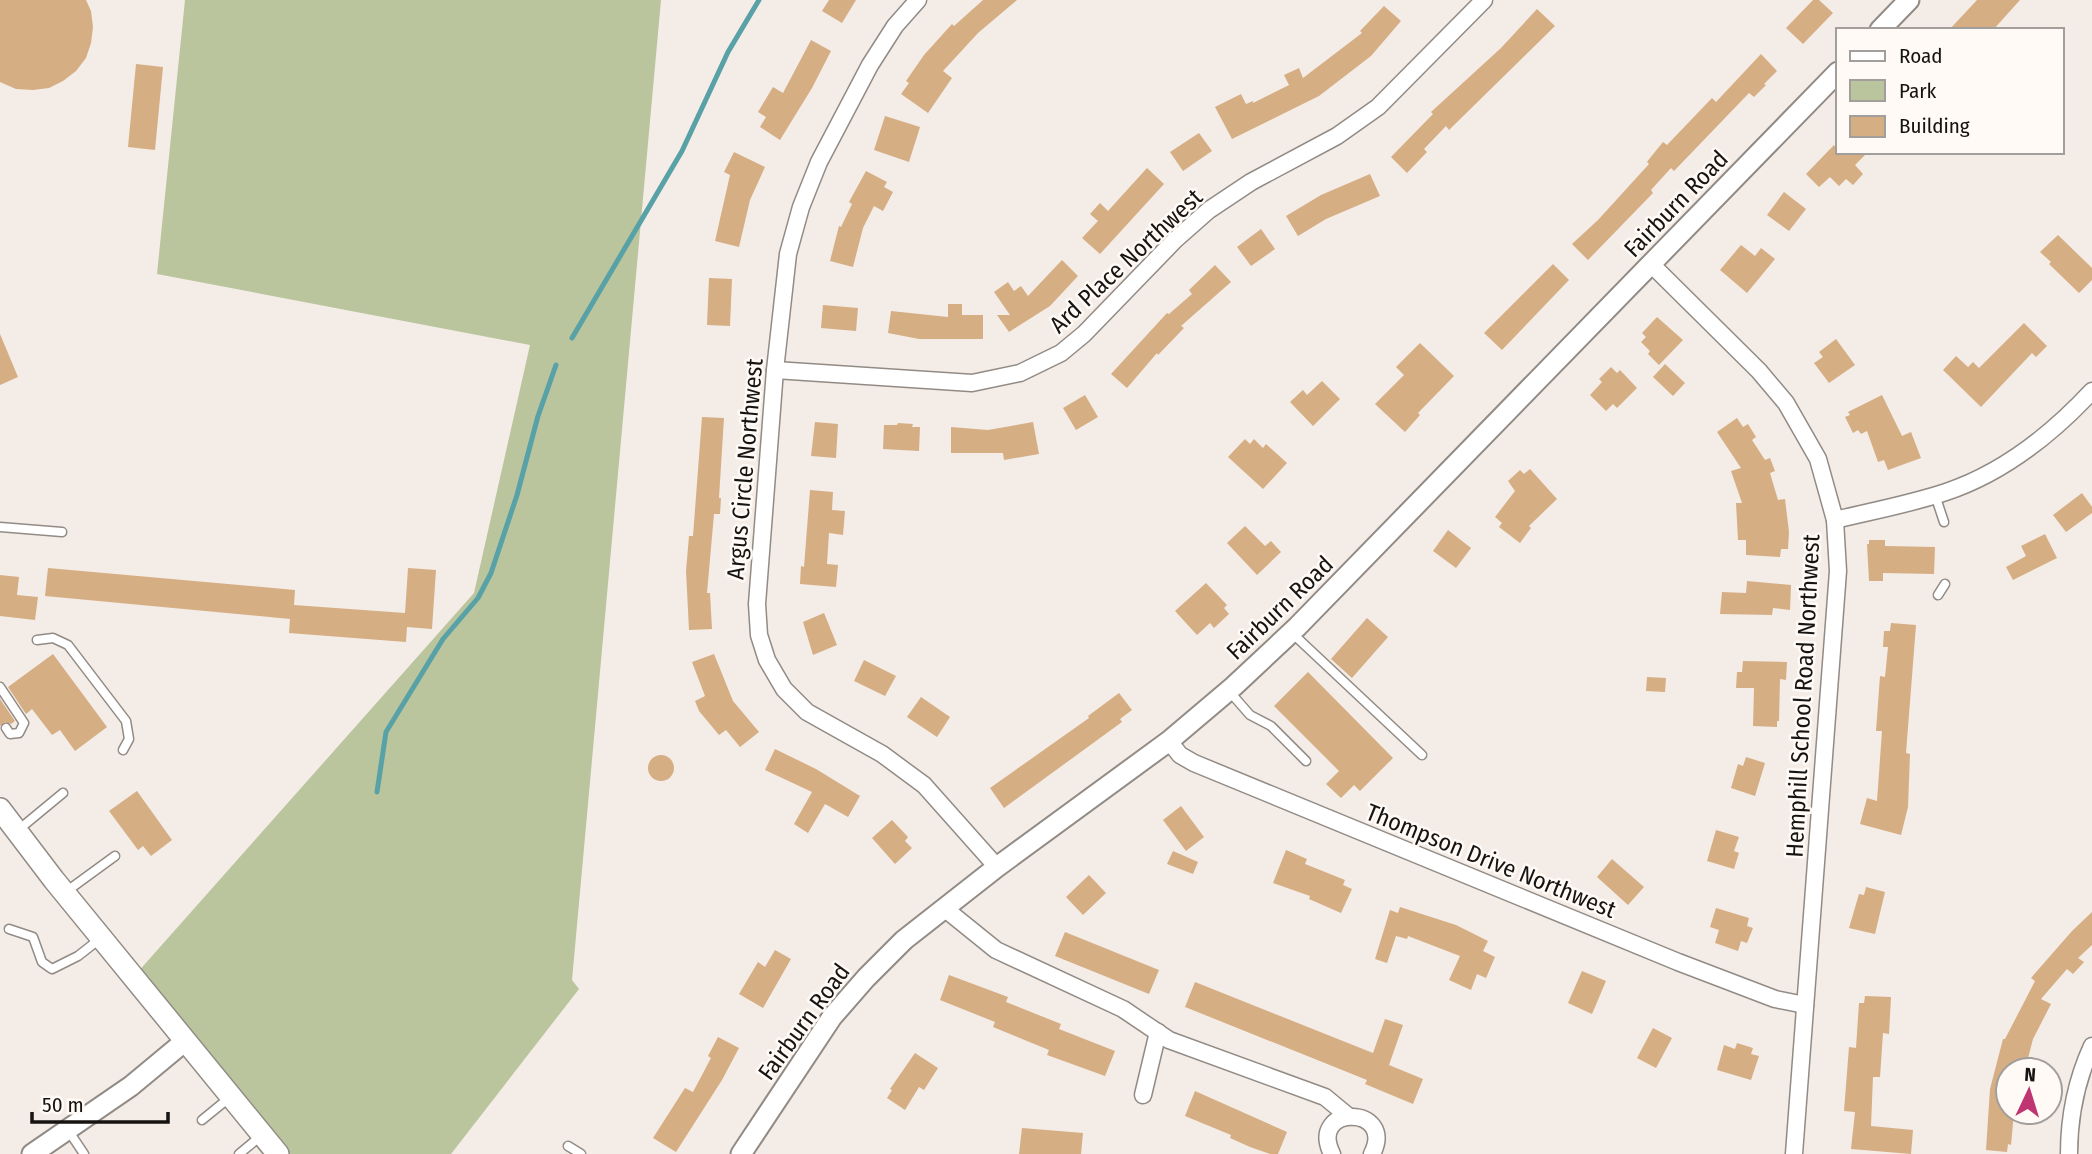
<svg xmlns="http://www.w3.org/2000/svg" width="2092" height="1154" viewBox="0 0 2092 1154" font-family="'Fira Sans Condensed',sans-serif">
	<rect width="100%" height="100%" fill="#f4ece6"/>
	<path fill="#bac59e" d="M 185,0 L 661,0 L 572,980 L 579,989 L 451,1154 L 262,1154 L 129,982 L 474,593 L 530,345 L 157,274 Z"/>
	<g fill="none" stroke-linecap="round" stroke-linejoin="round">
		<g stroke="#58a1a6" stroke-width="5">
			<path d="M 572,338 L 682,151 L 728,52 L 759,0"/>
			<path d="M 377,792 L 386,732 L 443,639 L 478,598 L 491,573 L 517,495 L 538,416 L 556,365"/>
		</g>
	</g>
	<g fill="#d6ae84">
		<path d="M 0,0 L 86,0 L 91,11 L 93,27 L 91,43 L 86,58 L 76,71 L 63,81 L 49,88 L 33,90 L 16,89 L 0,82 Z"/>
		<path d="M 829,0 L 856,0 L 842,23 L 822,11 Z"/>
		<path d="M 983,0 L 1017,0 L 978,33 L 943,71 L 952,78 L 928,113 L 901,94 L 909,83 L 906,81 L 924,55 L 952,24 L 954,26 Z"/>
		<path d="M 1813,0 L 1819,0 L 1833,13 L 1803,44 L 1786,28 Z"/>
		<path d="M 1977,0 L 2020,0 L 1993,30 L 1949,30 Z"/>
		<path d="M 1384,6 L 1401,21 L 1371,56 L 1319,96 L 1232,139 L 1215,107 L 1241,94 L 1246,104 L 1253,101 L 1253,103 L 1289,85 L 1284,75 L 1299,68 L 1303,78 L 1362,33 L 1360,31 Z"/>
		<path d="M 1537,9 L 1555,26 L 1449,130 L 1446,126 L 1424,149 L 1427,152 L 1407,173 L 1391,157 L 1433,114 L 1431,112 L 1501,48 Z"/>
		<path d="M 811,40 L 831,51 L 812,88 L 780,140 L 760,127 L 766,117 L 758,112 L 773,87 L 783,93 Z"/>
		<path d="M 1761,54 L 1777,71 L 1764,84 L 1766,85 L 1754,97 L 1749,93 L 1674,171 L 1671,168 L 1651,190 L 1653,193 L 1588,260 L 1572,244 L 1598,220 L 1649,164 L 1647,162 L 1650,158 L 1663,142 L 1667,145 L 1712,98 L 1716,102 Z"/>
		<path d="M 136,64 L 163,67 L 155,150 L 128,147 Z"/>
		<path d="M 885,116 L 920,127 L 909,162 L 874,150 Z"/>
		<path d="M 1199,133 L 1212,151 L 1183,171 L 1170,152 Z"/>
		<path d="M 1834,145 L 1838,152 L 1868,152 L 1855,165 L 1863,174 L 1853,185 L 1846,179 L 1839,186 L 1830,177 L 1819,187 L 1806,174 Z"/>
		<path d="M 734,152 L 765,167 L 750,200 L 739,247 L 715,241 L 730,175 L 724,172 Z"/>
		<path d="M 1147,168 L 1164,184 L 1100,254 L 1082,238 L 1098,221 L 1090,214 L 1100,203 L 1108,211 Z"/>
		<path d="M 866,171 L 887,182 L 884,187 L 893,192 L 883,211 L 874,206 L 863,228 L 853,267 L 830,261 L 839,226 L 841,227 L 852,204 L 849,202 Z"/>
		<path d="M 1370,174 L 1380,196 L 1326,219 L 1298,236 L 1286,216 L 1321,195 Z"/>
		<path d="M 1784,192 L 1806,209 L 1789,231 L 1767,215 Z"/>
		<path d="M 1261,229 L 1275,249 L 1251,266 L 1237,247 Z"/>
		<path d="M 2058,235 L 2092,268 L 2092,280 L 2079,293 L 2049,264 L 2051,262 L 2040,252 Z"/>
		<path d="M 1741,245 L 1755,256 L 1761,248 L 1775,259 L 1747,293 L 1720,270 Z"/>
		<path d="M 1062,260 L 1078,276 L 1050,306 L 1009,332 L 997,315 L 1010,315 L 994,292 L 1008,282 L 1014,291 L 1021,286 L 1028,296 Z"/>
		<path d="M 1553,264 L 1569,280 L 1502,350 L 1484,333 Z"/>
		<path d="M 1215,265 L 1231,282 L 1181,326 L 1184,328 L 1158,355 L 1157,353 L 1127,388 L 1111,374 L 1167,313 L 1169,314 L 1192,294 L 1189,290 Z"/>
		<path d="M 709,278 L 732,279 L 730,326 L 707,325 Z"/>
		<path d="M 948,304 L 962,304 L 962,315 L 983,315 L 983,339 L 919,339 L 888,333 L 891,311 L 948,317 Z"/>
		<path d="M 823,305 L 858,308 L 856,331 L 821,328 Z"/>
		<path d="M 1657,317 L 1683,340 L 1659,365 L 1648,354 L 1650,351 L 1641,342 L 1646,337 L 1642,333 Z"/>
		<path d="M 2024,323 L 2047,346 L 2036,357 L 2032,353 L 1981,407 L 1943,370 L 1956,356 L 1968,367 L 1973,362 L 1979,368 Z"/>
		<path d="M 0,334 L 18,377 L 0,385 Z"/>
		<path d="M 1836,339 L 1855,365 L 1829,383 L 1814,363 L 1823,357 L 1819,352 Z"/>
		<path d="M 1420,343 L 1454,376 L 1418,413 L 1420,415 L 1405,432 L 1375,404 L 1404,375 L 1396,367 Z"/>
		<path d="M 1665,364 L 1685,383 L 1673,396 L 1653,377 Z"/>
		<path d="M 1611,367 L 1617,373 L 1620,370 L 1637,388 L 1617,408 L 1613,404 L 1606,411 L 1590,395 L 1602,382 L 1599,379 Z"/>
		<path d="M 1322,381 L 1340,399 L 1313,426 L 1290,402 L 1303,390 L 1307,395 Z"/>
		<path d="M 1085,395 L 1098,417 L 1076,430 L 1063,408 Z"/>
		<path d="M 1882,395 L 1902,436 L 1911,432 L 1921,458 L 1888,470 L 1884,460 L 1878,462 L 1867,431 L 1861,434 L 1858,430 L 1853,433 L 1845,417 L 1850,415 L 1848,412 Z"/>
		<path d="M 702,417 L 724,418 L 719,498 L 721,498 L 720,514 L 714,514 L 707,593 L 710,593 L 712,629 L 689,630 L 686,571 L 689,536 L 693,536 Z"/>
		<path d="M 1737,418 L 1743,427 L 1748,424 L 1756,437 L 1752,440 L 1765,460 L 1770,458 L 1775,471 L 1770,473 L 1778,500 L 1785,499 L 1789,532 L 1788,549 L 1781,549 L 1780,557 L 1746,555 L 1746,540 L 1738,540 L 1736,503 L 1742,503 L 1731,471 L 1741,468 L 1717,432 Z"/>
		<path d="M 815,422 L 838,424 L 836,458 L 811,456 Z"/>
		<path d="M 1033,422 L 1039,454 L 1004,460 L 1003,453 L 951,453 L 951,427 L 988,430 Z"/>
		<path d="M 898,423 L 913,424 L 912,427 L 920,427 L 919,451 L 883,449 L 884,425 L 897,425 Z"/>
		<path d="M 1245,439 L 1250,444 L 1254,439 L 1263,448 L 1266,444 L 1287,463 L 1263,489 L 1228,457 Z"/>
		<path d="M 1530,469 L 1557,499 L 1529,526 L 1531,528 L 1520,543 L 1499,527 L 1502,523 L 1495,517 L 1515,491 L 1508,481 L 1520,470 L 1524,474 Z"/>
		<path d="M 810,490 L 833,492 L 832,510 L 845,511 L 843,535 L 829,533 L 827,564 L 838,565 L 836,587 L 800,584 L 801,566 L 804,567 Z"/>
		<path d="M 2082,493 L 2092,507 L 2092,513 L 2066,532 L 2053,515 Z"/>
		<path d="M 1245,526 L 1265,546 L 1271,541 L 1281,552 L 1257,575 L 1227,543 Z"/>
		<path d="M 1448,530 L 1471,548 L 1456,568 L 1433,551 Z"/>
		<path d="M 2045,534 L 2057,558 L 2013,580 L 2006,567 L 2026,556 L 2021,546 Z"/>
		<path d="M 1869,540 L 1885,540 L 1885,546 L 1935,547 L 1934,574 L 1883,573 L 1883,581 L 1869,581 L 1867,544 L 1869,544 Z"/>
		<path d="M 48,568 L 295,590 L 294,605 L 405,613 L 408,568 L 436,570 L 432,629 L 407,627 L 406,642 L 289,633 L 290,619 L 45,596 Z"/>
		<path d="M 0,575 L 19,577 L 17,595 L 38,597 L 35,620 L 0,616 Z"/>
		<path d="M 1747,581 L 1791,585 L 1790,610 L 1773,608 L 1772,615 L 1720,614 L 1722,592 L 1746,593 Z"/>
		<path d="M 1206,583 L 1227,605 L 1224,608 L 1229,614 L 1214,628 L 1210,623 L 1197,635 L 1175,611 Z"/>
		<path d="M 824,613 L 837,645 L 813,655 L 803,622 Z"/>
		<path d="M 1367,618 L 1388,637 L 1352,678 L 1331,659 Z"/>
		<path d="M 1891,623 L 1916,625 L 1906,753 L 1910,754 L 1908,807 L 1901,835 L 1860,824 L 1867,798 L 1877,801 L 1882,731 L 1876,731 L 1880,676 L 1885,677 L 1888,647 L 1883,647 L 1884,631 L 1890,631 Z"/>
		<path d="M 53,654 L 107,727 L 75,751 L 60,730 L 52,735 L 32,709 L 26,714 L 8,687 Z"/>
		<path d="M 714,654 L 733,701 L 759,732 L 740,747 L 726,730 L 719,735 L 699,711 L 695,701 L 705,696 L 692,662 Z"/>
		<path d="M 864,660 L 896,676 L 885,696 L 854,681 Z"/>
		<path d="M 1743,661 L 1787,662 L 1786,680 L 1780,679 L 1779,721 L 1777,721 L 1777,727 L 1753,726 L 1754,688 L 1736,688 L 1737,672 L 1742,672 Z"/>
		<path d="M 1308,672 L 1393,758 L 1360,791 L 1354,785 L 1341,798 L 1326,784 L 1339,771 L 1274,706 Z"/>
		<path d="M 1647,677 L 1666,678 L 1665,692 L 1646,691 Z"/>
		<path d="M 1119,693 L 1132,710 L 1120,719 L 1122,722 L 1004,808 L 990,788 L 1089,718 L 1088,716 Z"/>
		<path d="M 921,697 L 950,717 L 937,737 L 907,717 Z"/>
		<path d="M 0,699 L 15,721 L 11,724 L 5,722 L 0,726 Z"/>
		<path d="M 775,749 L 816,769 L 860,796 L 848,817 L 825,804 L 808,833 L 794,824 L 812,792 L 765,770 Z"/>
		<circle cx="661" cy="768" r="13"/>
		<path d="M 1746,757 L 1765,763 L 1755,796 L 1731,788 L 1738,764 L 1743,766 Z"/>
		<path d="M 137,791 L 172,840 L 151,856 L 143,846 L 138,850 L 109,811 Z"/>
		<path d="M 1181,806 L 1204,837 L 1186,851 L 1163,820 Z"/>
		<path d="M 892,820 L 908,837 L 905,841 L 912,848 L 895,864 L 872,838 Z"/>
		<path d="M 1716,830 L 1739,837 L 1734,851 L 1739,853 L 1734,869 L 1707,861 Z"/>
		<path d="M 1286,850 L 1307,859 L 1305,864 L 1345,880 L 1343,885 L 1352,889 L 1341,913 L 1309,899 L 1310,896 L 1273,883 Z"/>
		<path d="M 1173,851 L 1198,862 L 1193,874 L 1167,864 Z"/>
		<path d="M 1612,859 L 1644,887 L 1628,905 L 1597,877 Z"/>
		<path d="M 1089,875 L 1106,893 L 1083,915 L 1066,897 Z"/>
		<path d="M 1866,887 L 1885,892 L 1875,934 L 1849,928 L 1859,894 L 1864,895 Z"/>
		<path d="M 1400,907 L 1456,925 L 1488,941 L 1483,951 L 1495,957 L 1486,978 L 1477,974 L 1471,990 L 1449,980 L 1460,956 L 1408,936 L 1407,939 L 1396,936 L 1387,963 L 1375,959 L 1390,910 L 1398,913 Z"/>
		<path d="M 1716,908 L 1749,918 L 1747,926 L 1753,928 L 1747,943 L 1741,941 L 1738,951 L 1715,943 L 1719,930 L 1710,927 Z"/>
		<path d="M 2092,912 L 2092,945 L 2078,958 L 2084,962 L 2073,974 L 2067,969 L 2041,999 L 2051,1004 L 2033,1039 L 2025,1070 L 2008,1070 L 2008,1112 L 2014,1112 L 2011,1145 L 2008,1144 L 2007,1152 L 1986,1150 L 1990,1089 L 2003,1039 L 2005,1039 L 2035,981 L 2031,978 L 2072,931 Z"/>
		<path d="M 1065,932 L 1159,970 L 1149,994 L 1055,956 Z"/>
		<path d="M 775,950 L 791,959 L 763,1008 L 739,994 L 758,962 L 765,967 Z"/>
		<path d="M 1582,971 L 1606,981 L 1592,1014 L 1568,1003 Z"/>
		<path d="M 949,975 L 1008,997 L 1006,1002 L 1061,1024 L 1059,1029 L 1115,1051 L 1105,1076 L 1047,1055 L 1049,1050 L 993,1027 L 995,1022 L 940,1000 Z"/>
		<path d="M 1195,982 L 1373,1053 L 1385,1019 L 1403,1025 L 1389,1065 L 1423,1079 L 1413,1104 L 1365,1084 L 1367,1080 L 1185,1007 Z"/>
		<path d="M 1865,996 L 1891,997 L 1889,1034 L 1883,1033 L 1880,1077 L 1873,1077 L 1871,1126 L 1913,1130 L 1911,1154 L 1851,1149 L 1855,1112 L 1844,1111 L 1849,1047 L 1856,1048 L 1859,1003 L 1864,1003 Z"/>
		<path d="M 1653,1028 L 1672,1038 L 1656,1068 L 1637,1058 Z"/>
		<path d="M 718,1037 L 739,1048 L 722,1080 L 676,1152 L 653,1138 L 685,1088 L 693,1092 L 711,1058 L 708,1056 Z"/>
		<path d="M 1737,1043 L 1753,1048 L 1751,1054 L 1759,1056 L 1751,1080 L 1717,1070 L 1724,1045 L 1735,1049 Z"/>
		<path d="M 915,1053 L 938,1068 L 924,1090 L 919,1087 L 905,1110 L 887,1098 L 892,1090 L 890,1089 Z"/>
		<path d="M 1195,1091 L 1287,1132 L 1278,1154 L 1270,1154 L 1250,1147 L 1230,1138 L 1231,1135 L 1185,1116 Z"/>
		<path d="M 1022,1128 L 1083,1133 L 1081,1154 L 1019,1154 Z"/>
	</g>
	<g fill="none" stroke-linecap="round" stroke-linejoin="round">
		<defs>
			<g id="service">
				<path d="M 1935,495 L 1944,522"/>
				<path d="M 0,527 L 62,532"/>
				<path d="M 1938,595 L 1945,584"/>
				<path d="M 1292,633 L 1422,755"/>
				<path d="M 37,640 L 53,638 L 68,645 L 126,721 L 129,739 L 123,750"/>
				<path d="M 0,687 L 24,723 L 19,733 L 10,734 L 6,728"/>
				<path d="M 1229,691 L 1250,715 L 1271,726 L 1306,761"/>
				<path d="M 17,831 L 63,793"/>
				<path d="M 67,891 L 115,856"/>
				<path d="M 9,929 L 33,937 L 42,962 L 52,969 L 78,956 L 101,938"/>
				<path d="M 202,1120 L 229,1098"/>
				<path d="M 68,1130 L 84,1154"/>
				<path d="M 568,1146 L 581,1154"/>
				<path d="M 239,1154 L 262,1135"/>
			</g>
			<g id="minor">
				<path d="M 918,0 L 895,26 L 870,65 L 819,162 L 801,207 L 788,254 L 775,370 L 757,604 L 759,635 L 767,660 L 784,689 L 807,712 L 882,754 L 924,785 L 997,867"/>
				<path d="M 1651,264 L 1759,371 L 1786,403 L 1818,459 L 1835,520 L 1838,571 L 1794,1154"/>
				<path d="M 775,370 L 972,383 L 1020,373 L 1061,353 L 1084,334 L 1175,240 L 1209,210 L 1251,182 L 1337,136 L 1378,107 L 1484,0"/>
				<path d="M 1835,520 C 1872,511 1910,504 1946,492 C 2003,473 2051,435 2092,391"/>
				<path d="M 1169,741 L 1180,755 L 1194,763 L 1678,962 L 1775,999 L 1805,1005"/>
				<path d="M 944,908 L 996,950 L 1123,1009 L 1169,1040 L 1325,1097 L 1348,1116"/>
				<path d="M 1143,1095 L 1158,1032"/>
				<path d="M 1332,1154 C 1307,1104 1397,1105 1372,1154"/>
				<path d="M 2069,1154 C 2069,1116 2076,1081 2092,1046"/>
			</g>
			<g id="tertiary">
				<path d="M 1880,30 L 1909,0"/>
				<path d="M 32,1154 L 131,1086 L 184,1042"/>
				<path d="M 741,1154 L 832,1017 L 866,978 L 904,940 L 997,867 L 1169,741 L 1234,686 L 1297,627 L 1838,72"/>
			</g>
			<path id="secondary" d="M 0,809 L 54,880 L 278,1154"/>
		</defs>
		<use href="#service" stroke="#928b85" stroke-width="11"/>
		<use href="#minor" stroke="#928b85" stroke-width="19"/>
		<use href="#tertiary" stroke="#928b85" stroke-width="23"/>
		<use href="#secondary" stroke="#928b85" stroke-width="24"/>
		<use href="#service" stroke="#fff" stroke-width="8"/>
		<use href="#minor" stroke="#fff" stroke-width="16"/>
		<use href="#tertiary" stroke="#fff" stroke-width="19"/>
		<use href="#secondary" stroke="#fff" stroke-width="21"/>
	</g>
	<g text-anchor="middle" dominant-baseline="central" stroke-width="5" stroke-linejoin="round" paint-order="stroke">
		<g font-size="24" fill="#161412" stroke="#fffaf6">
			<text transform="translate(1676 204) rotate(-46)">Fairburn Road</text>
			<text transform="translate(1126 261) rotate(-43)">Ard Place Northwest</text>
			<text transform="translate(745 469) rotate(-85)">Argus Circle Northwest</text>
			<text transform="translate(1280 608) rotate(-44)">Fairburn Road</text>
			<text transform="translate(1803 696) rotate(-87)">Hemphill School Road Northwest</text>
			<text transform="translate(1491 861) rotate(22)">Thompson Drive Northwest</text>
			<text transform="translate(804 1022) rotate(-54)">Fairburn Road</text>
		</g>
	</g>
	<rect x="1836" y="28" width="228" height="126" fill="#fffaf6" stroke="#a29e9b" stroke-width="2"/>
	<rect x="1850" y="51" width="35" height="10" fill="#ffffff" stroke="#a29e9b" stroke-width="2"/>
	<text x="1899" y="63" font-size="21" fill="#161412">Road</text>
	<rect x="1850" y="80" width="35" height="21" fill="#bac59e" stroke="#a29e9b" stroke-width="2"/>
	<text x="1899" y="98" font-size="21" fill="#161412">Park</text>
	<rect x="1850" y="116" width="35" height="21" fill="#d6ae84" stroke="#a29e9b" stroke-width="2"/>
	<text x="1899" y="133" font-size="21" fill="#161412">Building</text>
	<g transform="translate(2029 1091) rotate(4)"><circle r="33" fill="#fffaf6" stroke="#a29e9b" stroke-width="2"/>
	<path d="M0-5L12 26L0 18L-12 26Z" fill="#be3572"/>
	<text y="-10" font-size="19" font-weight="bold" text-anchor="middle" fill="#161412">N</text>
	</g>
	<path d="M32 1112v10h136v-10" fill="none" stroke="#161412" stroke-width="3.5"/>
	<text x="42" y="1112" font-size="21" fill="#161412" stroke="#fffaf6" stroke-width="5" paint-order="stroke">50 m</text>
</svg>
